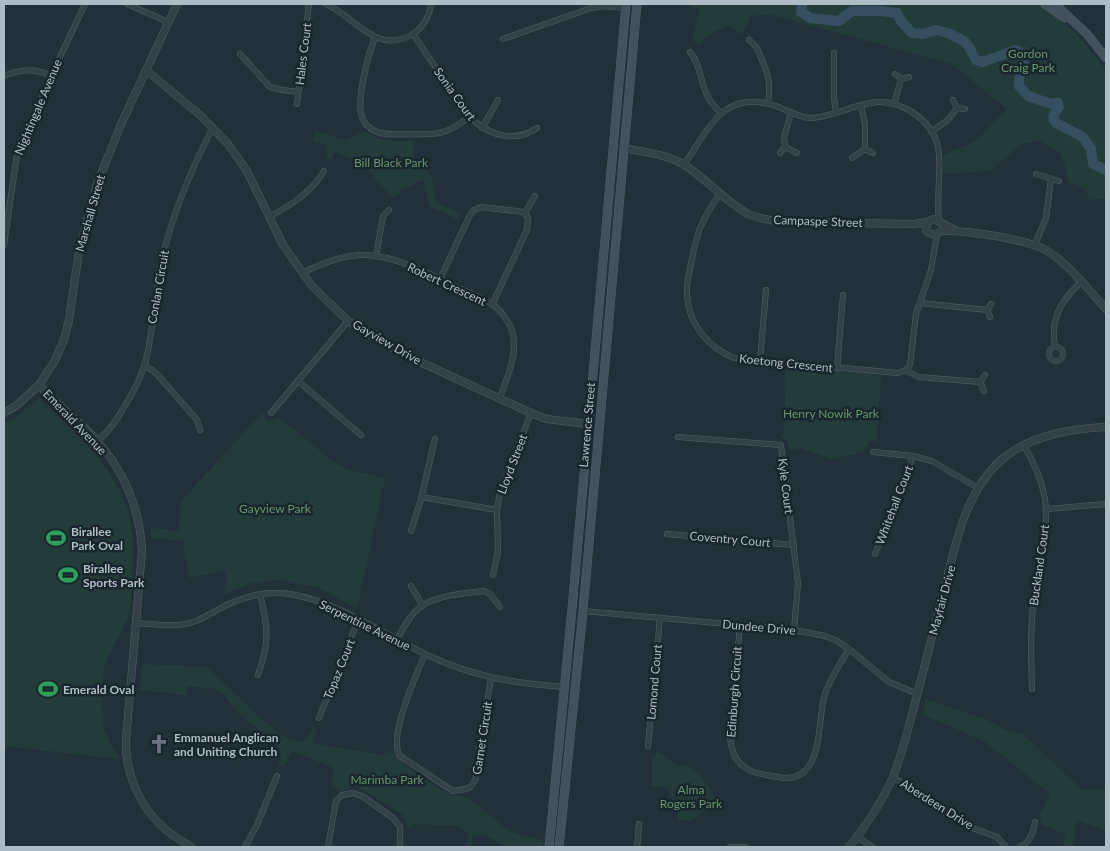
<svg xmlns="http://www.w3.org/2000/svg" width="1110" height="851" viewBox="0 0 1110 851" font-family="Lato,sans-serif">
	<rect width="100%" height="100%" fill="#213039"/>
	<g fill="#243c39">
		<path d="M 686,4 L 1042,4 L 1075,32 L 1106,70 L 1106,199 L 1090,200 L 1084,188 L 1067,181 L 1065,165 L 1059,152 L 1039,141 L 1023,143 L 990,171 L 942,174 L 943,155 L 976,141 L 1007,109 L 952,64 L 768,14 L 751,16 L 742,35 L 728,25 L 709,35 L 699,45 L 692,40 L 699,10 Z"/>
		<path d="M 316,131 L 346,140 L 365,131 C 379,143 397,141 414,141 L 414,161 L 432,177 L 436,202 L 461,214 L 458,220 L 429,206 L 424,180 L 402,190 L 394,198 L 391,197 C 384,186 371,177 366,165 L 335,152 L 331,159 L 327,158 L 326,145 L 313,141 Z"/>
		<path d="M 786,366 L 881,375 L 877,441 L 869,442 L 864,452 L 831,459 L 801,448 L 789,450 L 787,441 L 780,434 L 784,433 Z"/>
		<path d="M 39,398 C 97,454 142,489 132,578 C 131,590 132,604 128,616 C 123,631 113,645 106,660 C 102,670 101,718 104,728 C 108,738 114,749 119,759 L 4,746 L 4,423 L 17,416 Z"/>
		<path d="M 262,413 L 268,420 L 272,420 L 279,417 L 335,463 L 349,470 L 385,478 L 357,609 L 320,588 L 281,580 L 252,583 L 224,595 L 227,570 L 189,578 L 183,541 L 151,538 L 151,528 L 178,531 L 181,501 Z"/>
		<path d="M 142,664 L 207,667 L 252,710 L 282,736 L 301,742 L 307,739 L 313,727 L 317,729 L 313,740 L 315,743 L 380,755 L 393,751 C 402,766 432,785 448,793 C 456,797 463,794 473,801 C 486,811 498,825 513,832 C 523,835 533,838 543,840 L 542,847 C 533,847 514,850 506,846 C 495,842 487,832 473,836 L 471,847 L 467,847 L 468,835 L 460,826 L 415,824 L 409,829 L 402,814 L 355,785 L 342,791 L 331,785 L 333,774 L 332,767 L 292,751 L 284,767 L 278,765 L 281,756 L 279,747 L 242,716 L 222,694 L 215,689 L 187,686 L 187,695 L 140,690 Z"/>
		<path d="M 926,699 L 986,719 L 1005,730 L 1023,734 L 1081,789 L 1106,789 L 1106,831 L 1076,820 L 1073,847 L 1062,847 L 1066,834 L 1042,825 L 1040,814 L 1050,794 L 984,741 L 922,714 Z"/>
		<path d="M 658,752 L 676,765 L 688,766 L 700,774 L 717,801 L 690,821 L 679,820 L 668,787 L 652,786 L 652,757 Z"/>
	</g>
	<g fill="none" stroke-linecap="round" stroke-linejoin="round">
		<path stroke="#354f60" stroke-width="10" d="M 802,4 L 801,12 L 810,18 L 839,21 L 852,11 L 880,11 L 897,13 L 901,21 L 912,33 L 923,34 L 936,30 L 948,33 L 964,41 L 969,47 L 976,60 L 982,62 L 1016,50 L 1021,53 L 1023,59 L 1023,69 L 1019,78 L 1019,86 L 1028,96 L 1051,104 L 1058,103 L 1059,107 C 1055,113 1050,116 1056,123 L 1083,137 L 1091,149 L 1093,164 L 1106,170"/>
		<defs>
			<g id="minor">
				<path d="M 127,4 L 168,22"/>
				<path d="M 326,4 C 354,16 376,55 411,35 C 423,28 429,18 431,4"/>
				<path d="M 413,34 L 469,117 C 489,135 514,144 537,128"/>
				<path d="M 375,38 C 368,54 356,101 362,117 C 364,123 369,128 375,131 C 385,136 398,134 409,134 C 436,135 447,135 469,117"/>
				<path d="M 503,39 L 591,8 L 606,6 L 626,8"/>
				<path d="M 749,40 C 758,47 757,49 762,60 C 769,77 771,85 768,103"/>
				<path d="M 690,52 C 701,65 700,82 708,97 C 711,103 716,108 720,112"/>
				<path d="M 834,53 L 834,98 L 836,113"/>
				<path d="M 240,54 L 270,87 L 282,90 L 298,92"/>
				<path d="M 4,76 C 21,69 34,68 51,76"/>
				<path d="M 901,79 L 909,77"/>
				<path d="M 297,104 L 309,4"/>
				<path d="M 894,104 L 901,79 L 895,74"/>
				<path d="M 861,106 L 865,124 L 865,149 L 873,153"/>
				<path d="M 957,108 L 965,109"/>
				<path d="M 482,128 L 498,100"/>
				<path d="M 931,132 L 948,120 L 957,108 L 953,100"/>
				<path d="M 785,147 L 784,137 L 791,113"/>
				<path d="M 780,153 L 785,147 L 797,153"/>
				<path d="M 852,158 L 865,149"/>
				<path d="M 684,165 C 709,129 723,88 776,106 C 788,110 798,118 811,118 C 834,117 856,103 878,102 C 904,101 933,122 938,147 C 942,168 936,197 939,220"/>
				<path d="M 1036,174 L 1059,181"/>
				<path d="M 720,194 C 701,220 697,232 691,264 C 689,273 686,284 687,294 C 688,324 708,347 734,358 L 898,373 L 906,370 L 910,365 L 916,314 L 931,270 L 937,234"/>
				<path d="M 525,213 L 535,196"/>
				<path d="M 269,217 C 291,205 311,193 324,171"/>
				<path d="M 1035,244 L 1046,218 L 1051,179"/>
				<path d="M 4,245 L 17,154 L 51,76 L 85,4"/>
				<path d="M 376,256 L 383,216 L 389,210"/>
				<path d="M 302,273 C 325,262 349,252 375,256 C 403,259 436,277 461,289 C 471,294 483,298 492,304 C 500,310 507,319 511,328 C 520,351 507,376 500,398"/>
				<path d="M 440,279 L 470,215 L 474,210 L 481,207 L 524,212 L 528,218 L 527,230 L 492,305"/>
				<path d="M 920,303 L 987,310 L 991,304"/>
				<path d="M 987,310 L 990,317"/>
				<circle cx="1056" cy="354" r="7"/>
				<path d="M 1055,347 C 1050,318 1061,301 1081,282"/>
				<path d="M 760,361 L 766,290"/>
				<path d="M 144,365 L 156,373 L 197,420 L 200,430"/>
				<path d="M 837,368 L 843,295"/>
				<path d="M 906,370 L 918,377 L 980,382 L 985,375"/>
				<path d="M 298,381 L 361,435"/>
				<path d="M 980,382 L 984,391"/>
				<path d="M 271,413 L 348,321"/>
				<path d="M 678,437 L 781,445 L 798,583 L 794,630"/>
				<path d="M 97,441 C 109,432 116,421 123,409 C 132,395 140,379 145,364 C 155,326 154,285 165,247 C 176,205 193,166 213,127"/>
				<path d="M 1024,446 C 1061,508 1042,533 1034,597 C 1030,628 1031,658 1032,689"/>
				<path d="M 873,452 L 913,456 L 932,461 L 978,488"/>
				<path d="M 421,497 L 497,510"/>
				<path d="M 1047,509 L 1106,504"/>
				<path d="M 411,531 L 421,499 L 435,439"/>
				<path d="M 667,534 L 794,545"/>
				<path d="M 875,554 L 913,456"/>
				<path d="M 493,575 L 498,551 L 497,510 L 500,492 L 531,413"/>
				<path d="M 411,586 L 423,606"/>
				<path d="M 583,611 L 794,630 L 825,636 L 837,641 L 849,649 L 889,682 L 918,694"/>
				<path d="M 137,623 C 156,624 175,628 193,622 C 205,618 216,610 227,605 C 247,595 268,591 290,594 C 338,602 382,633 425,654 C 473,677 513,683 565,687"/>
				<path d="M 740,625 L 730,737 C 731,750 735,762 747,769 C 756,774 767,775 777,777 C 824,787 817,725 824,697 C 829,680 840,664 849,649"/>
				<path d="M 397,639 C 404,627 411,613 423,605 C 440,595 465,593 484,591 L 490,594 L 500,607"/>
				<path d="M 425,654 C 417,674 387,737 400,756 L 453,791 L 466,789 L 470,787 L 476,779 L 480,746 L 491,678"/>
				<path d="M 258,675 C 270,641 268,628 260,594"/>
				<path d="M 319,718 L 358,620"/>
				<path d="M 648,746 L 660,618"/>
				<path d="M 893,777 L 953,816 L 970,827 L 997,837 L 1006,847"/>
				<path d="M 858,837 L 872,847"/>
				<path d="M 245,847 L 257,825 L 277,776"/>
				<path d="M 328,847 L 336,801 L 342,795 L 353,793 L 362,796 L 393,818 L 400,827 L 400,847"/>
				<path d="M 637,847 L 639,824"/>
				<path d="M 730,847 L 746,847"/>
				<path d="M 1020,847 C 1029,843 1034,832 1035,822"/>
			</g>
			<g id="tertiary">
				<path d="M 146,70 L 200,115 L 228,144 L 247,171 L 283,245 L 312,286 L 348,321 L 375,338 L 405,355 L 531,413 L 546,419 L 589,424"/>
				<path d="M 623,148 C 644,152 665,154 683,164 C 706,178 724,201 748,214 C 758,219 771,220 782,222 L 914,224 L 927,222 L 934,219 L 955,230"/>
				<path d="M 927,222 L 926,230 L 929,233 L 936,235 L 941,231"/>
				<path d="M 941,231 C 965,230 1030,239 1049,252 C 1069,265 1090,291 1106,309"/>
				<path d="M 39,385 C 57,405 80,421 98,442 C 125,473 140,510 142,551 L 126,740 C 125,773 140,808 165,829 C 173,836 182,841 191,847"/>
				<path d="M 4,413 L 16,406 L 39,385 L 54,362 L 64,340 L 69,320 L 79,251 L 97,184 L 122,122 L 177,4"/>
				<path d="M 849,847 C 866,826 882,802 893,777 C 901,757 906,736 912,715 C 922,676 932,637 942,598 C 955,549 963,490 1006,456 C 1036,434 1071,429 1106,427"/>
			</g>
			<g id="secondary">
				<path d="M 1045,4 L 1065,18"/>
				<path d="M 1055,4 L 1087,34 L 1106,58"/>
				<path d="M 549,847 L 572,609 L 626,4"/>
				<path d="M 559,847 L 583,611 L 637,4"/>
			</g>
		</defs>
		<use href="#minor" stroke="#525f67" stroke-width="6"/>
		<use href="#tertiary" stroke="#525f67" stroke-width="8"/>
		<use href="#secondary" stroke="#525f67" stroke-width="9"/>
		<use href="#minor" stroke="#354149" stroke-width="5"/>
		<use href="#tertiary" stroke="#354149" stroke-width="7"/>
		<use href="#secondary" stroke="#43515c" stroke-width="8"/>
	</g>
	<defs>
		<symbol id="stadium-bare" viewBox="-9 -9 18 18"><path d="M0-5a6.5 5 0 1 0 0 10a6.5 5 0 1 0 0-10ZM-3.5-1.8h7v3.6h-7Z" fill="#2e9e5b" stroke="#1a262e" stroke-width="2.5" paint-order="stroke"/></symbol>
		<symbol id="church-bare" viewBox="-9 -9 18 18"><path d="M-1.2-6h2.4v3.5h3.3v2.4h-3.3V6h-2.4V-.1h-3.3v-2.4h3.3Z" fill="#6b7280" stroke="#1a262e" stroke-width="2.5" paint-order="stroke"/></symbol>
	</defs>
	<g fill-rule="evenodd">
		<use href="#stadium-bare" x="42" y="524" width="28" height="28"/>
		<use href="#stadium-bare" x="54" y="561" width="28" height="28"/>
		<use href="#stadium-bare" x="34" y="675" width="28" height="28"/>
		<use href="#church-bare" x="145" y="730" width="28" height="28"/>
	</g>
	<g text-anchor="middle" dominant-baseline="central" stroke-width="5" stroke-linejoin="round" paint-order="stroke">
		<g font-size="12" fill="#669768" stroke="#1a262e">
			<text x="1028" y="53">Gordon<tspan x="1028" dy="14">Craig Park</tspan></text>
			<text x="391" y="162">Bill Black Park</text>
			<text x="831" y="413">Henry Nowik Park</text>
			<text x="275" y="508">Gayview Park</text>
			<text x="387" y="779">Marimba Park</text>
			<text x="691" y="789">Alma<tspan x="691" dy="14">Rogers Park</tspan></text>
		</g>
		<g font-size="12" fill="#afbcc6" stroke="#1a262e">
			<text transform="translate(303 54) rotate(-83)">Hales Court</text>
			<text transform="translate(455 94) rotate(54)">Sonia Court</text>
			<text transform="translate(38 107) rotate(-67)">Nightingale Avenue</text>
			<text transform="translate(90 213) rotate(-74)">Marshall Street</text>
			<text transform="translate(818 221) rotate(2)">Campaspe Street</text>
			<text transform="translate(447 284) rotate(25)">Robert Crescent</text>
			<text transform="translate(158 287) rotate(-80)">Conlan Circuit</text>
			<text transform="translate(387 342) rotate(30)">Gayview Drive</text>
			<text transform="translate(786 363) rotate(6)">Koetong Crescent</text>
			<text transform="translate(75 422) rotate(46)">Emerald Avenue</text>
			<text transform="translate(587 425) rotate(-85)">Lawrence Street</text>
			<text transform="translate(512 464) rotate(-69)">Lloyd Street</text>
			<text transform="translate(786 486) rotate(83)">Kyle Court</text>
			<text transform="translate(894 505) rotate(-69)">Whitehall Court</text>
			<text transform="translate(730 539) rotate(5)">Coventry Court</text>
			<text transform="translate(1039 565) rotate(-82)">Buckland Court</text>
			<text transform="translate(942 600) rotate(-75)">Mayfair Drive</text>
			<text transform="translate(365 625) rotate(26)">Serpentine Avenue</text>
			<text transform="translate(759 627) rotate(5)">Dundee Drive</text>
			<text transform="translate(339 669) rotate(-68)">Topaz Court</text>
			<text transform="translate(654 682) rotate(-85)">Lomond Court</text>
			<text transform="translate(734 692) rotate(-86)">Edinburgh Circuit</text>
			<text transform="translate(482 738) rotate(-81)">Garnet Circuit</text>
			<text transform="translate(937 804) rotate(32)">Aberdeen Drive</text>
		</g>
		<g font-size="12" font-weight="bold" fill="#afbcc6" stroke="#1a262e" text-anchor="start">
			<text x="71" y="531">Birallee<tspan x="71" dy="14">Park Oval</tspan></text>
			<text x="83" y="568">Birallee<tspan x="83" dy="14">Sports Park</tspan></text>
			<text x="63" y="689">Emerald Oval</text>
			<text x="174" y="737">Emmanuel Anglican<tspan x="174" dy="14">and Uniting Church</tspan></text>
		</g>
	</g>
	<rect width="1110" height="851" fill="none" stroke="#afbcc6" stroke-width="10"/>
</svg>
